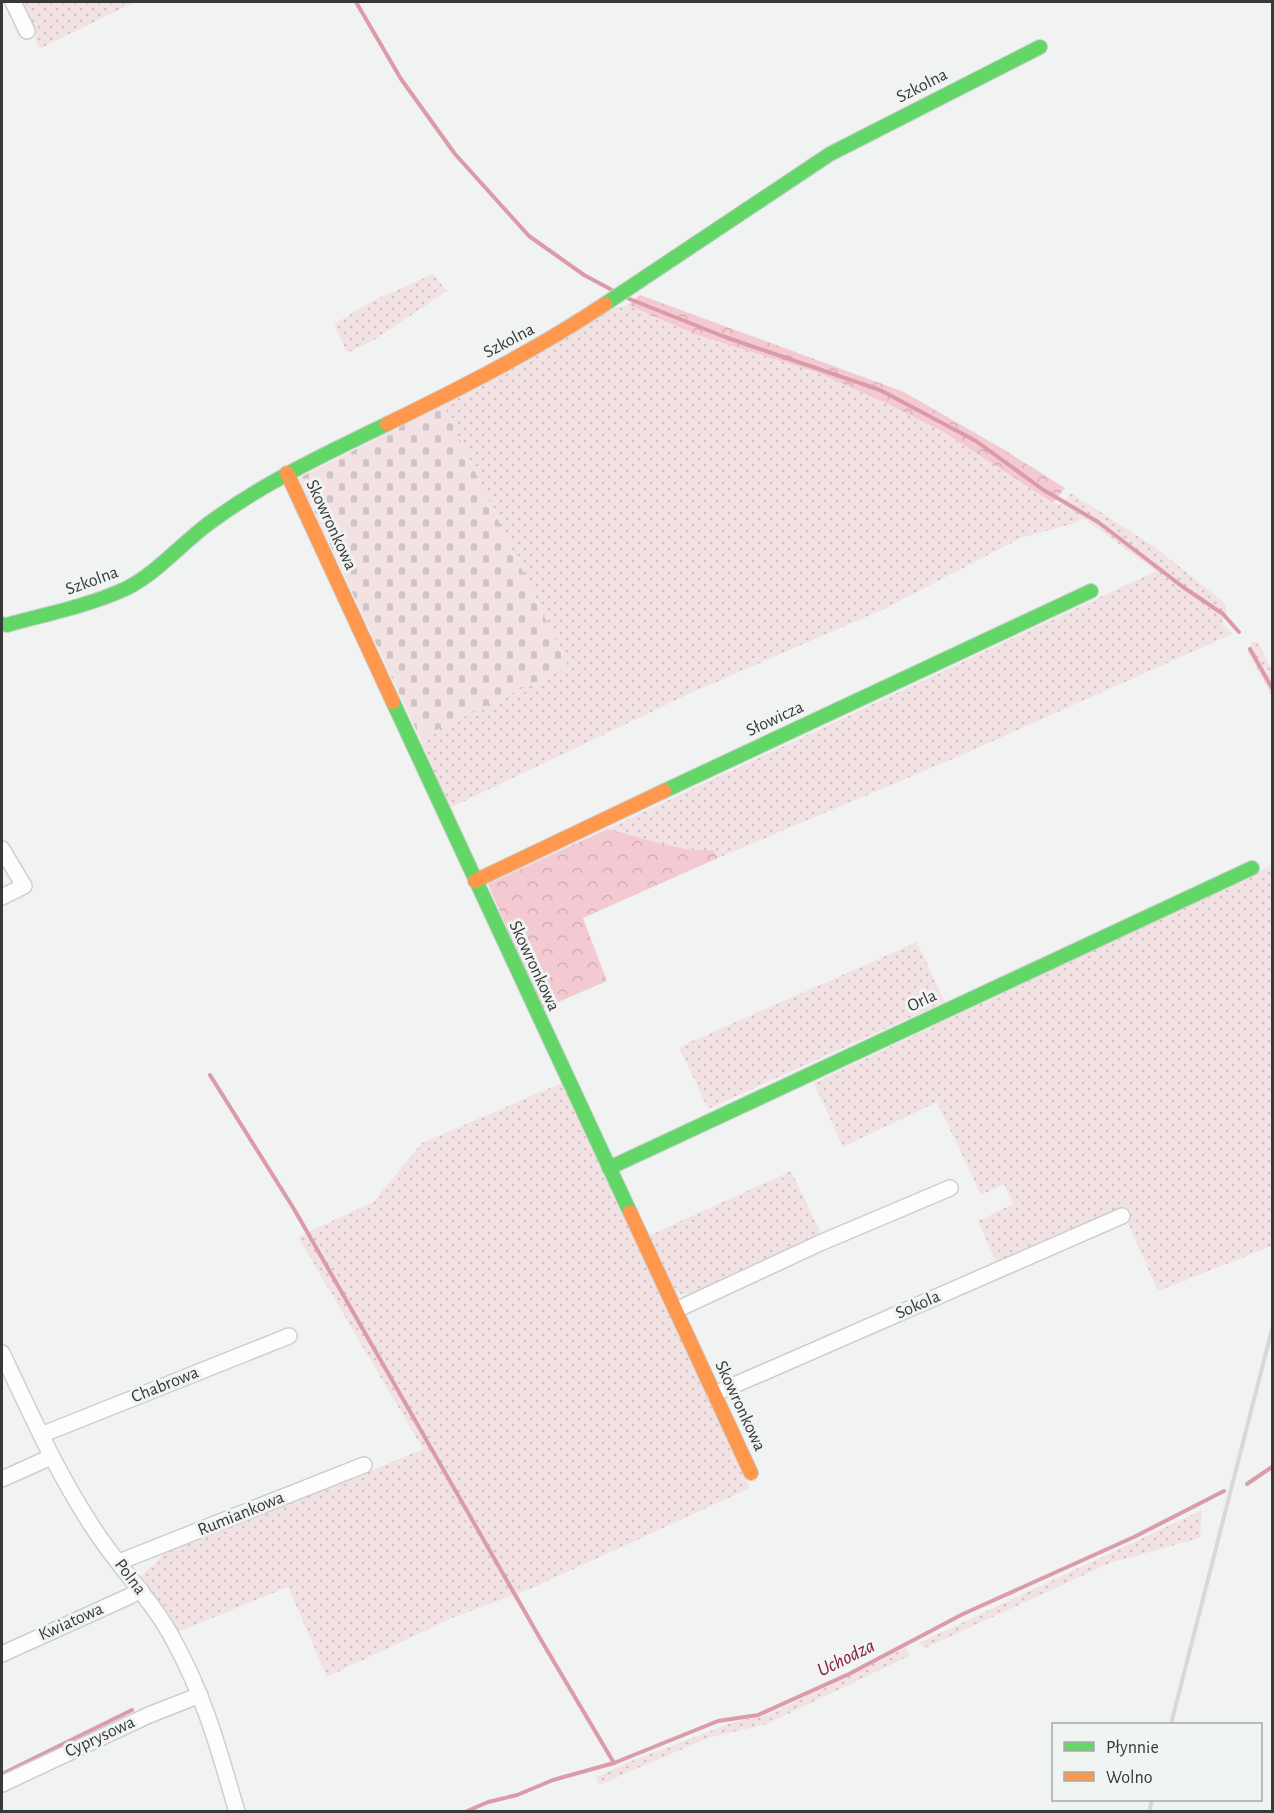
<svg xmlns="http://www.w3.org/2000/svg" width="1274" height="1813" viewBox="0 0 1274 1813" font-family="'Alegreya Sans',sans-serif">
	<defs>
		<pattern id="grass-dots" width="8" height="8" patternUnits="userSpaceOnUse" patternTransform="scale(1.5)"><rect width="8" height="8" fill="#f3e2e4"/><path d="M2 2h.1M6 6h.1" fill="none" stroke="#d1c3c4" stroke-width="1.8" stroke-linecap="round"/></pattern>
		<pattern id="forest-crowns" width="20" height="18" patternUnits="userSpaceOnUse" patternTransform="scale(1.5)"><rect width="20" height="18" fill="#f4cad2"/><path d="M2 6a3 3 0 1 1 6 0M12 15a3 3 0 1 1 6 0" fill="none" stroke="#d2aeb5"/></pattern>
		<pattern id="cemetery-stones" width="16" height="16" patternUnits="userSpaceOnUse" patternTransform="scale(1.5)"><rect width="16" height="16" fill="#f3e2e4"/><path d="M2 7V4a2 2 0 0 1 4 0v3zM10 15v-3a2 2 0 0 1 4 0v3z" fill="#d1c3c4"/></pattern>
	</defs>
	<rect width="100%" height="100%" fill="#f1f3f2"/>
	<g fill="url(#grass-dots)">
		<path d="M 23,2 L 135,2 L 39,49 Z"/>
		<path d="M 433,274 L 447,291 L 376,339 L 347,353 L 334,324 L 372,301 Z"/>
		<path d="M 628,305 L 697,335 L 816,372 L 890,405 L 942,431 L 1053,503 L 1062,504 L 1071,493 L 1153,546 L 1225,603 L 1227,612 L 1221,623 L 1232,634 L 962,755 L 718,858 L 713,850 C 677,852 642,837 607,829 L 1156,571 L 1083,518 L 1075,523 L 1021,538 L 884,609 L 693,692 L 450,808 L 420,738 L 568,666 L 443,405 L 614,308 Z"/>
		<path d="M 1252,642 L 1258,642 L 1272,670 L 1272,697 L 1247,650 Z"/>
		<path d="M 1272,865 L 1272,1246 L 1158,1291 L 1127,1221 L 997,1264 L 978,1221 L 1013,1204 L 1004,1184 L 981,1195 L 937,1102 L 843,1147 L 814,1083 Z"/>
		<path d="M 917,942 L 945,1002 L 708,1109 L 679,1047 Z"/>
		<path d="M 564,1082 L 750,1488 L 528,1590 L 454,1617 L 327,1677 L 288,1587 L 175,1633 L 140,1577 L 165,1553 L 284,1504 L 344,1482 L 423,1449 L 298,1237 L 373,1202 L 422,1143 Z"/>
		<path d="M 791,1171 L 821,1233 L 690,1294 L 681,1294 L 671,1290 L 646,1237 Z"/>
		<path d="M 1202,1510 L 1200,1538 L 1110,1563 L 925,1648 L 919,1643 Z"/>
		<path d="M 906,1647 L 909,1656 L 767,1724 L 708,1738 L 599,1785 L 596,1777 L 634,1760 L 734,1722 L 770,1714 Z"/>
	</g>
	<g fill="url(#forest-crowns)">
		<path d="M 640,295 L 904,392 L 1003,449 L 1065,488 L 1053,503 L 942,431 L 890,405 L 816,372 L 697,335 L 628,305 Z"/>
		<path d="M 607,829 C 642,837 677,852 713,850 L 718,858 L 583,918 L 607,981 L 542,1009 L 488,884 Z"/>
	</g>
	<path fill="url(#cemetery-stones)" d="M 443,405 L 568,666 L 420,738 L 299,478 Z"/>
	<g fill="none" stroke-linecap="round" stroke-linejoin="round">
		<g stroke="#db9ba8" stroke-width="4">
			<path d="M 356,2 L 401,79 L 455,154 L 529,236 L 584,275 L 612,290"/>
			<path d="M 627,298 L 725,337 L 880,390 L 976,441 L 1042,489 L 1098,522 L 1183,587 L 1223,614 L 1239,632"/>
			<path d="M 1250,649 L 1272,688"/>
			<path d="M 210,1075 L 294,1209 L 541,1640 L 614,1763"/>
			<path d="M 1247,1484 L 1272,1467"/>
			<path d="M 2,1774 L 132,1710"/>
			<path d="M 465,1812 L 488,1802 L 517,1795 L 553,1780 L 614,1763 L 718,1721 L 758,1715 L 849,1674 L 963,1614 L 1134,1537 L 1224,1491"/>
		</g>
		<defs>
			<g id="street">
				<path d="M 13,2 L 27,31"/>
				<path d="M 2,849 L 24,886 L 2,897"/>
				<path d="M 676,1310 L 820,1243 L 950,1188"/>
				<path d="M 2,1353 C 30,1412 56,1471 92,1526 C 117,1566 152,1599 174,1641 C 204,1695 220,1753 237,1812"/>
				<path d="M 714,1394 L 1122,1216"/>
				<path d="M 41,1435 L 289,1336"/>
				<path d="M 2,1479 L 51,1457"/>
				<path d="M 119,1562 L 364,1465"/>
				<path d="M 2,1654 L 130,1596 L 140,1589"/>
				<path d="M 2,1784 L 149,1715 L 200,1695"/>
			</g>
			<g id="fast">
				<path d="M 605,304 L 830,154 L 1040,47"/>
				<path d="M 2,624 L 7,625 C 46,614 88,606 125,589 C 156,574 180,545 208,524 C 263,483 325,454 387,424"/>
				<path d="M 393,702 L 630,1212"/>
				<path d="M 664,791 L 1091,591"/>
				<path d="M 609,1168 L 1252,868"/>
			</g>
			<g id="slow">
				<path d="M 387,424 C 461,388 536,350 605,304"/>
				<path d="M 287,473 L 393,702"/>
				<path d="M 475,881 L 664,791"/>
				<path d="M 630,1212 L 751,1473"/>
			</g>
		</defs>
		<use href="#street" stroke="#cdcfce" stroke-width="18"/>
		<use href="#fast" stroke="#cdcfce" stroke-width="16"/>
		<use href="#slow" stroke="#cdcfce" stroke-width="16"/>
		<use href="#street" stroke="#fdfdfd" stroke-width="15"/>
		<use href="#fast" stroke="#63d668" stroke-width="14"/>
		<use href="#slow" stroke="#ff974d" stroke-width="14"/>
		<g stroke="#d8d8d8" stroke-width="4">
			<path d="M 1171,1724 L 1272,1329"/>
			<path d="M 1149,1812 L 1152,1800"/>
		</g>
	</g>
	<g text-anchor="middle" dominant-baseline="central" stroke-width="6" stroke-linejoin="round" paint-order="stroke">
		<g font-size="18" fill="#373838" stroke="#f0f4f2">
			<text transform="translate(922 86) rotate(-27)">Szkolna</text>
			<text transform="translate(509 341) rotate(-28)">Szkolna</text>
			<text transform="translate(331 525) rotate(65)">Skowronkowa</text>
			<text transform="translate(92 581) rotate(-20)">Szkolna</text>
			<text transform="translate(775 719) rotate(-25)">Słowicza</text>
			<text transform="translate(534 966) rotate(65)">Skowronkowa</text>
			<text transform="translate(922 1001) rotate(-25)">Orla</text>
			<text transform="translate(918 1305) rotate(-24)">Sokola</text>
			<text transform="translate(165 1385) rotate(-22)">Chabrowa</text>
			<text transform="translate(740 1406) rotate(65)">Skowronkowa</text>
			<text transform="translate(241 1514) rotate(-22)">Rumiankowa</text>
			<text transform="translate(130 1577) rotate(53)">Polna</text>
			<text transform="translate(71 1622) rotate(-24)">Kwiatowa</text>
			<text transform="translate(100 1737) rotate(-25)">Cyprysowa</text>
		</g>
		<g font-size="20" font-style="italic" fill="#88193d" stroke="#f0f4f2">
			<text transform="translate(846 1658) rotate(-26)">Uchodza</text>
		</g>
	</g>
	<rect width="1274" height="1813" fill="none" stroke="#373838" stroke-width="6"/>
	<rect x="1052" y="1723" width="210" height="78" fill="#f0f4f2" stroke="#a6a9a8" stroke-width="1.5"/>
	<rect x="1064" y="1742" width="30" height="9" fill="#63d668" stroke="#a6a9a8" stroke-width="1.5"/>
	<text x="1106" y="1753" font-size="18" fill="#373838">Płynnie</text>
	<rect x="1064" y="1772" width="30" height="9" fill="#ff974d" stroke="#a6a9a8" stroke-width="1.5"/>
	<text x="1106" y="1783" font-size="18" fill="#373838">Wolno</text>
</svg>
